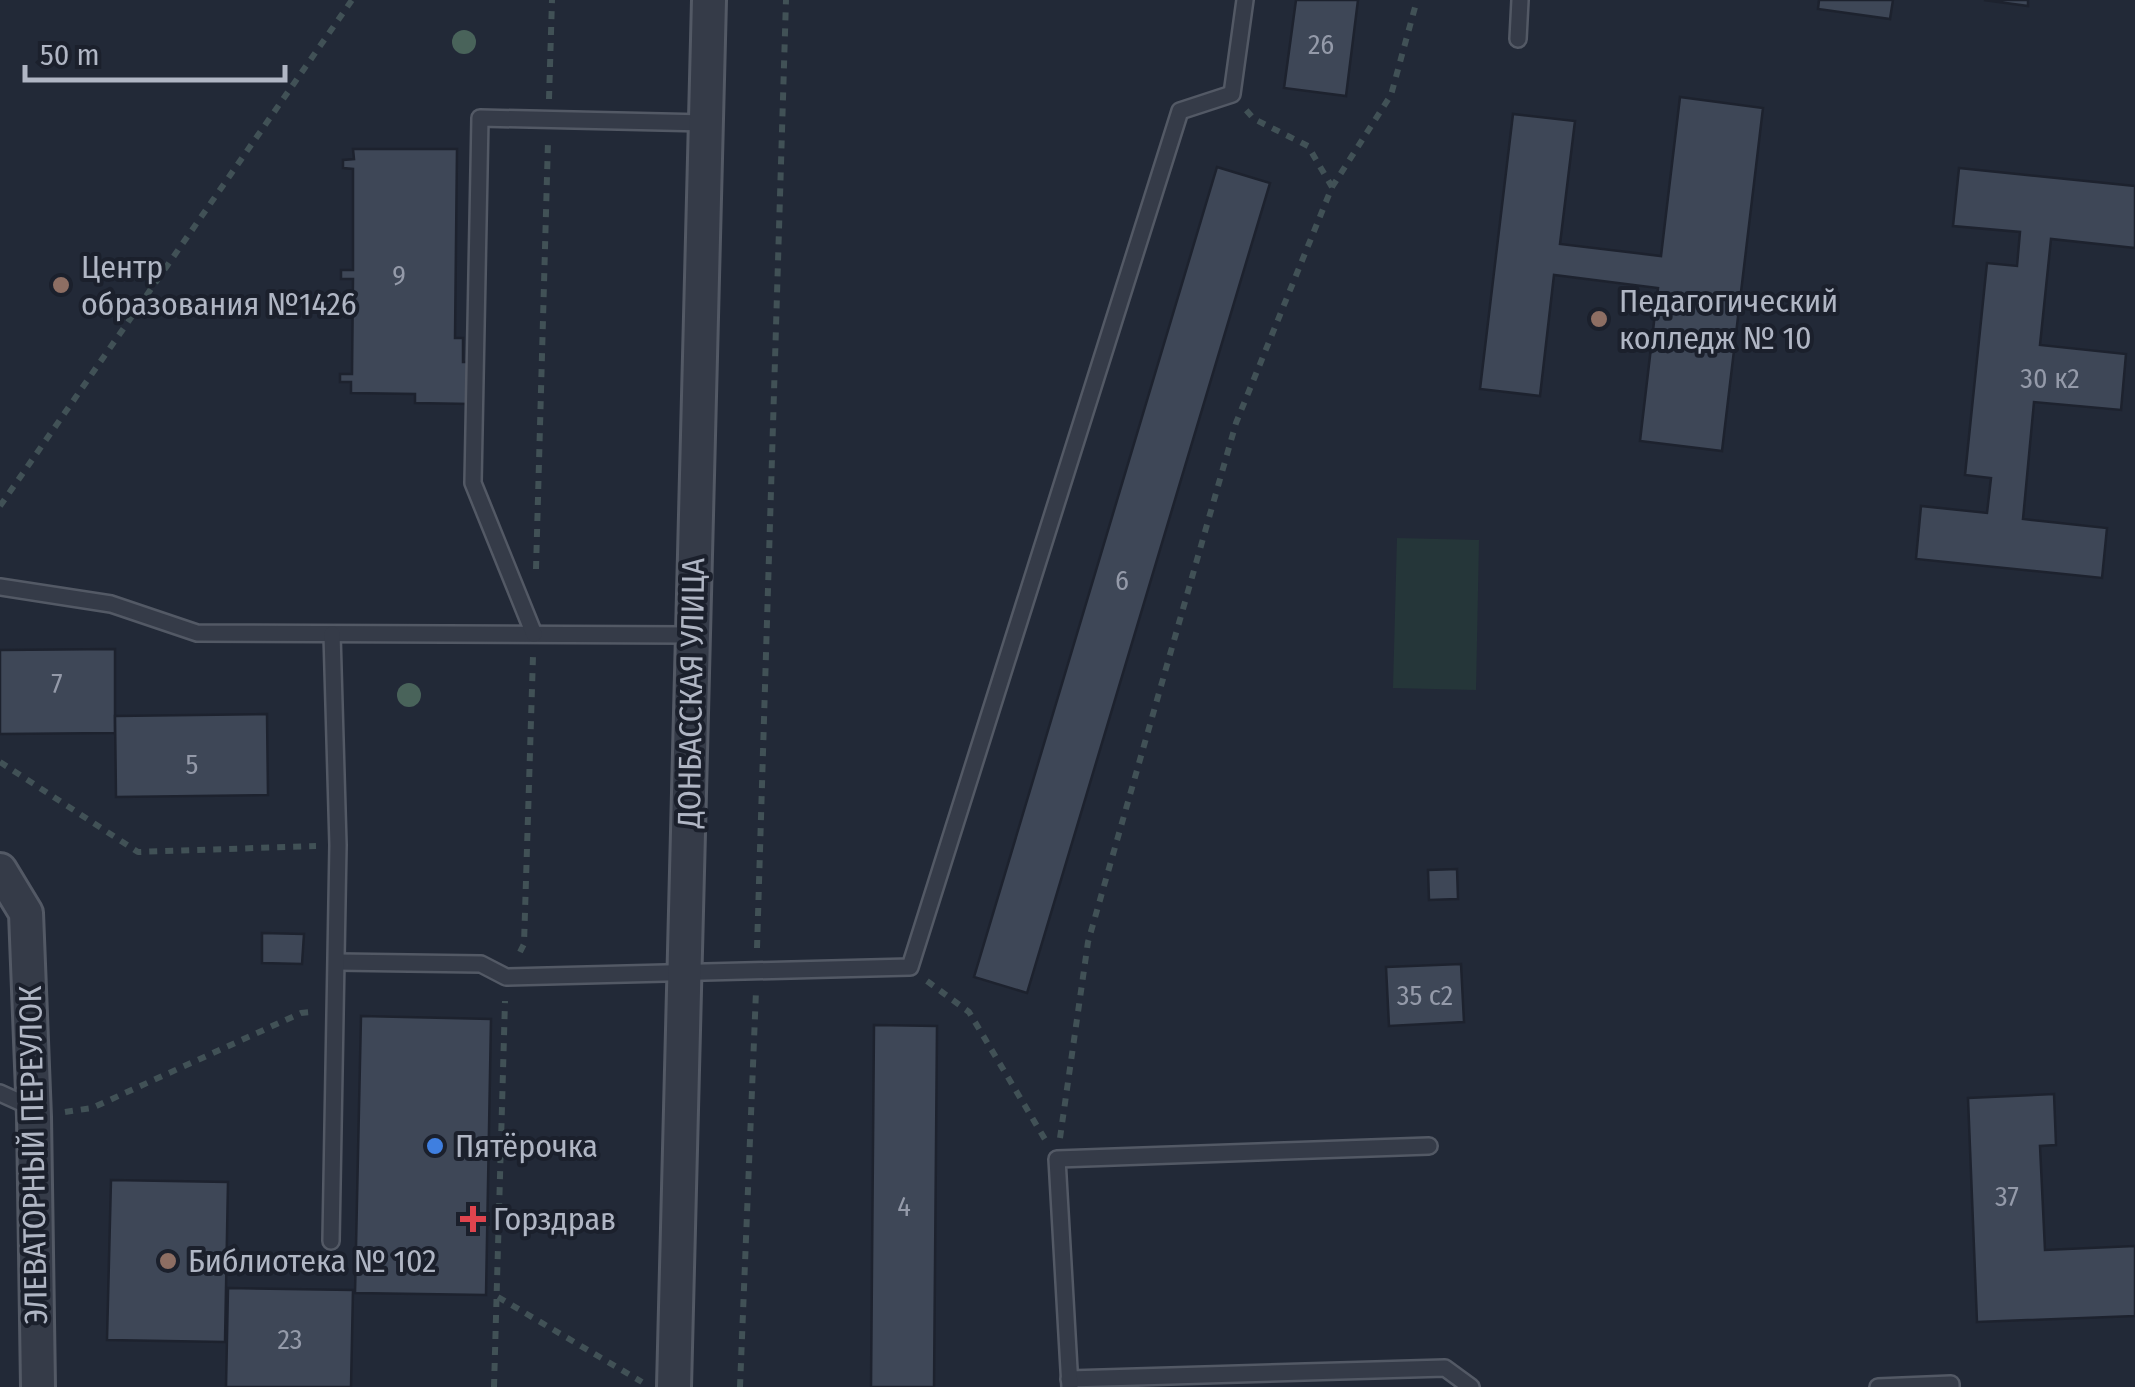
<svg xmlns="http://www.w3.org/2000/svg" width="2135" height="1387" viewBox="0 0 2135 1387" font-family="'Fira Sans Condensed',sans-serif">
	<rect width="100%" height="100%" fill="#222937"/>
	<path fill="#253639" d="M 1397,538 L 1479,540 L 1476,690 L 1393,688 Z"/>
	<g fill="#3e4757" stroke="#1d222e" stroke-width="2.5">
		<path d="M 1296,0 L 1358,0 L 1346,96 L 1284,88 Z"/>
		<path d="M 1819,0 L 1893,0 L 1890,19 L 1818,9 Z"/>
		<path d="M 1984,0 L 2028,0 L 2028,6 Z"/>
		<path d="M 1680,97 L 1763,108 L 1722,451 L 1640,441 L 1658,288 L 1554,275 L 1540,396 L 1480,389 L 1513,114 L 1575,121 L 1560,244 L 1661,256 Z"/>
		<path d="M 353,149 L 457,149 L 455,338 L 463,338 L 463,362 L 472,362 L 471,404 L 415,403 L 415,394 L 351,393 L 351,382 L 340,382 L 340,374 L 352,374 L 353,279 L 341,279 L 341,270 L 353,270 L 353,169 L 343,168 L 343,160 L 354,159 Z"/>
		<path d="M 1217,167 L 1270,183 L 1027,993 L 974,977 Z"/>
		<path d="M 1959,168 L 2135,186 L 2135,248 L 2051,239 L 2040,345 L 2126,354 L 2121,410 L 2034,402 L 2023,519 L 2107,528 L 2102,578 L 1916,559 L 1921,506 L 1987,513 L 1991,478 L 1965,475 L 1987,263 L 2017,266 L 2020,232 L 1953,226 Z"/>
		<path d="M 115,649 L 115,733 L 0,734 L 0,650 Z"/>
		<path d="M 267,714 L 268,795 L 116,797 L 115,716 Z"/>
		<path d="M 1457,869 L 1458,899 L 1429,900 L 1428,870 Z"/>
		<path d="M 262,933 L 304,934 L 302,964 L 262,963 Z"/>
		<path d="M 1461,964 L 1464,1022 L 1389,1026 L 1386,967 Z"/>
		<path d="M 361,1016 L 491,1019 L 486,1295 L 355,1293 Z"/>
		<path d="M 874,1025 L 937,1026 L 934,1387 L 871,1387 Z"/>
		<path d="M 2054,1094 L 2056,1145 L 2040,1146 L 2045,1250 L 2135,1246 L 2135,1316 L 1977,1322 L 1968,1098 Z"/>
		<path d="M 111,1180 L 228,1182 L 225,1342 L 107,1340 Z"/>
		<path d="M 228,1288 L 353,1290 L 351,1387 L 226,1387 Z"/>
	</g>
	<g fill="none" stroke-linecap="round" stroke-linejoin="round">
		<defs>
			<g id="service">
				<path d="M 1518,39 L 1520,0"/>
				<path d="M 0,587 L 111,604 L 197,633 L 692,635"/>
				<path d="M 534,634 L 473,483 L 480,118 L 706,123"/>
				<path d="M 337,962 L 481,964 L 506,977 L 910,967 L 1180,111 L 1232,94 L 1245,0"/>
				<path d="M 0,1093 L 33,1108"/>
				<path d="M 331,1241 L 338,845 L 332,634"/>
				<path d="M 1069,1379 L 1445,1368 L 1471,1387"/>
				<path d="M 1070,1387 L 1057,1159 L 1429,1146"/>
				<path d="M 1878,1387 L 1951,1384 L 1951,1387"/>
			</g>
			<g id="minor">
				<path d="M 0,870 L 26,913 L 34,1117 L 38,1387"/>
				<path d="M 674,1387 L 709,0"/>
			</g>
		</defs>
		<use href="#service" stroke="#535965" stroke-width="20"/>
		<use href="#minor" stroke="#535965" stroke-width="38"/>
		<g stroke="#415156" stroke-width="6" stroke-dasharray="8 8" stroke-linecap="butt">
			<path d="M 549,99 L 552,0"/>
			<path d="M 1332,187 L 1391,95 L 1417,0"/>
			<path d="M 0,506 L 352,0"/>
			<path d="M 536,569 L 548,141"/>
			<path d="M 0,762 L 138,852 L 316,846"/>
			<path d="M 757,948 L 786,0"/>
			<path d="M 520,952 L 524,944 L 533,656"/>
			<path d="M 927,981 L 969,1012 L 1046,1141"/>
			<path d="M 65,1112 L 92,1108 L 301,1013 L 312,1012"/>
			<path d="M 1060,1138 L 1088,942 L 1236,423 L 1332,187 L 1308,146 L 1254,119 L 1246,110"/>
			<path d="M 498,1297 L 642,1382"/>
			<path d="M 494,1387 L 505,1001"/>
			<path d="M 740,1387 L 756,991"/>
		</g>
		<use href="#service" stroke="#353b48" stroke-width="15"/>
		<use href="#minor" stroke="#353b48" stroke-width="32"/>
	</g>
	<g fill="#49635a">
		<circle cx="464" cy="42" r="12"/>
		<circle cx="409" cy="695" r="12"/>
	</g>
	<g fill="#8d6e63" stroke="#1b202c" stroke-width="4">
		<circle cx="61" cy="285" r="10"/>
		<circle cx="1599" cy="319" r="10"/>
		<circle cx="168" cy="1261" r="10"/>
	</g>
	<circle fill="#3f7fe0" stroke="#1b202c" stroke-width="4" cx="435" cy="1146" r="10"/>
	<path fill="#e0444e" stroke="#1b202c" stroke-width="4" d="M468 1204h10v10h10v10h-10v10h-10v-10h-10v-10h10z"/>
	<g text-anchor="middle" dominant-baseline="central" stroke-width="8" stroke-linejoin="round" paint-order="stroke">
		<g font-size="28" fill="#949aa9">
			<text x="1321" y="44">26</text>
			<text x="399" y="275">9</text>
			<text x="2050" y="378">30 к2</text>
			<text x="1122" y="580">6</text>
			<text x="57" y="683">7</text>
			<text x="192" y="764">5</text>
			<text x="1425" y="995">35 с2</text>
			<text x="2007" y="1196">37</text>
			<text x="904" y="1206">4</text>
			<text x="290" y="1339">23</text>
		</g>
		<g font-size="32" fill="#b0b6c4" stroke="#1b202c" text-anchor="start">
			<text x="81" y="267">Центр<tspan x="81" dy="37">образования №1426</tspan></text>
			<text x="1619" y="301">Педагогический<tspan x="1619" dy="37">колледж № 10</tspan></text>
			<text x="455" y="1146">Пятёрочка</text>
			<text x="493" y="1219">Горздрав</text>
			<text x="188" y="1261">Библиотека № 102</text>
		</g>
		<g font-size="32" fill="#b0b6c4" stroke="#1b202c">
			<text transform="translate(691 693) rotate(-89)">ДОНБАССКАЯ УЛИЦА</text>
			<text transform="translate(33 1155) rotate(-91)">ЭЛЕВАТОРНЫЙ ПЕРЕУЛОК</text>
		</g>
	</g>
	<path d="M25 65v15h260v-15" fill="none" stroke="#b0b6c4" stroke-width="5"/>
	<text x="40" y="65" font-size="30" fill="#b0b6c4" stroke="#1b202c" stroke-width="8" paint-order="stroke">50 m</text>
</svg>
